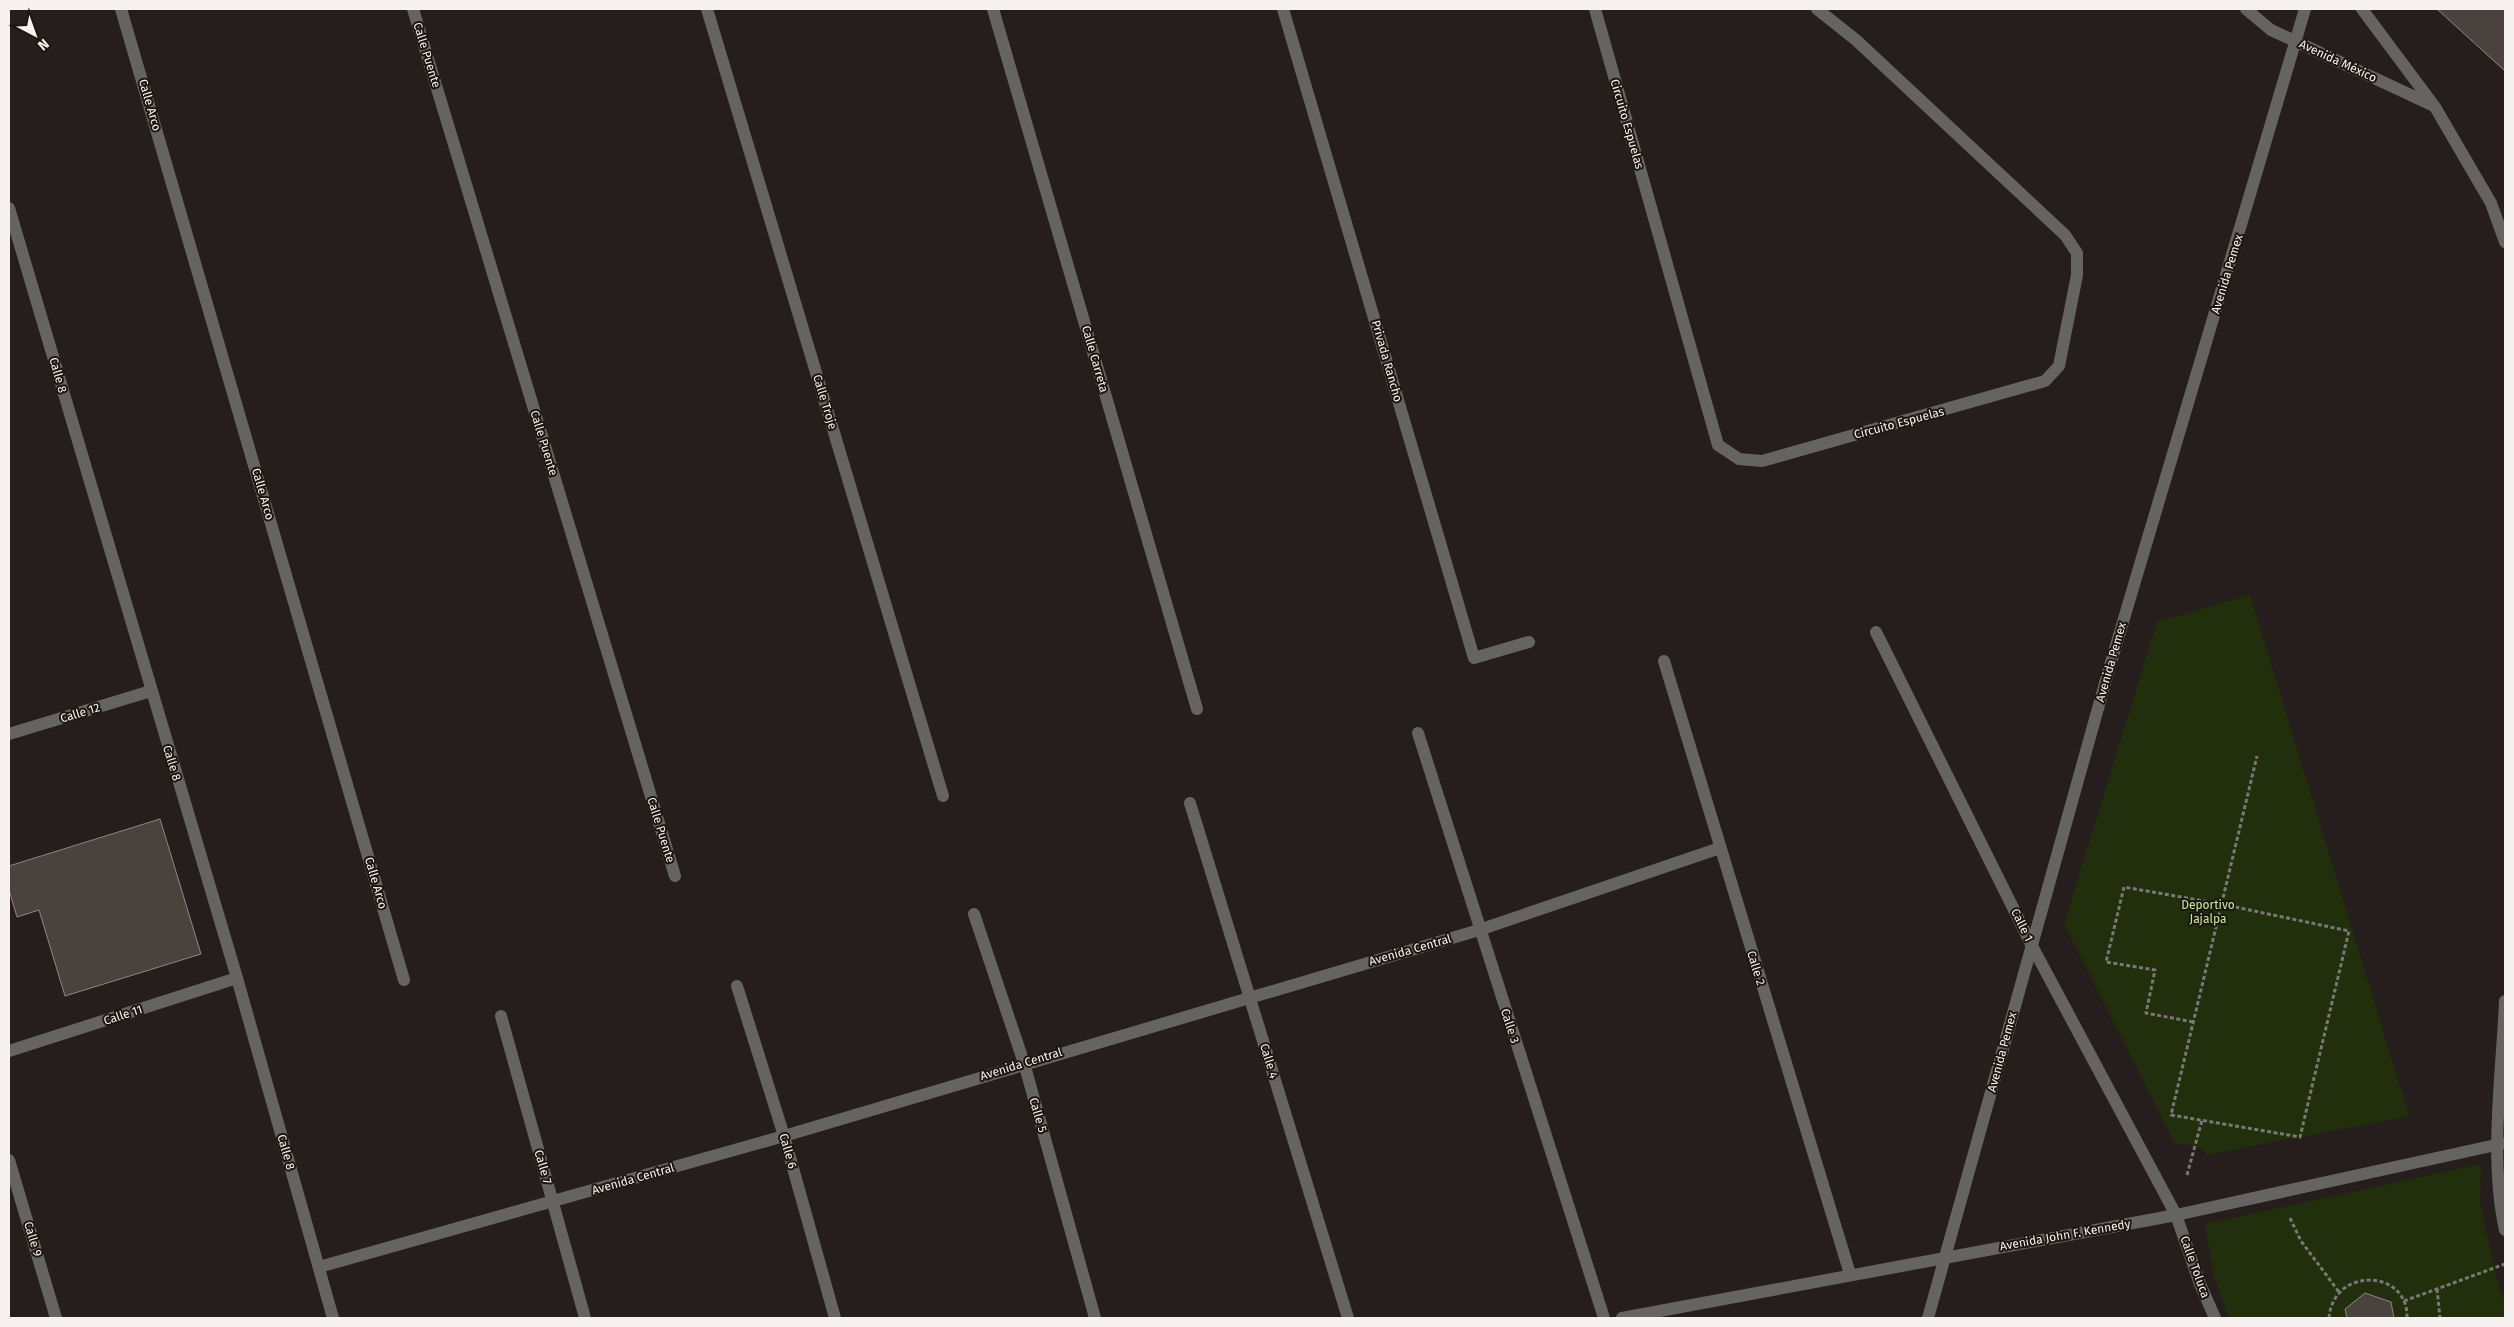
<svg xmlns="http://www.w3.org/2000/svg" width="2514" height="1327" viewBox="0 0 2514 1327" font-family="'Fira Sans',sans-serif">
	<rect width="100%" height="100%" fill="#261e1c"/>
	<g fill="#222f0d">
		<path d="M 2250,595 L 2409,1116 L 2207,1155 C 2199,1144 2189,1144 2175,1144 L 2064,924 L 2157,622 Z"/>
		<path d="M 2481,1164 L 2480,1202 L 2499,1289 L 2505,1300 L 2505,1318 L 2229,1318 L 2214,1277 L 2205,1224 Z"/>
	</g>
	<g fill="#49423d" stroke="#908782">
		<path d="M 2437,9 L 2505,9 L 2505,71 Z"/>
		<path d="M 160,819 L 201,954 L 65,996 L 39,910 L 17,917 L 9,890 L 9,866 Z"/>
		<path d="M 2365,1293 L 2391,1302 L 2394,1318 L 2347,1318 L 2345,1309 Z"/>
	</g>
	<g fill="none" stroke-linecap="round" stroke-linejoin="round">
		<g stroke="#7c7674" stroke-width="3" stroke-dasharray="4 2.5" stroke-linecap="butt">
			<path d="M 2193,1022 L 2146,1013 L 2155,970 L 2106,962 L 2124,887 L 2221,904 L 2349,931 L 2300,1137 L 2171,1115 L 2257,756"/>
			<path d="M 2187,1175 L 2202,1120"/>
			<path d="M 2290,1218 L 2301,1241 L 2339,1292"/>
			<path d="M 2437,1289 L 2440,1318"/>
			<path d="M 2404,1301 L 2505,1264"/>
			<path d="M 2329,1318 C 2333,1266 2409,1269 2407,1318"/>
		</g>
		<g stroke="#666461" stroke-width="12">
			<path d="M 121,9 L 404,980"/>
			<path d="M 413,9 L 675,876"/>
			<path d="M 707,9 L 943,796"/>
			<path d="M 993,9 L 1197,709"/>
			<path d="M 1283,9 L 1474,658 L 1529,642"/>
			<path d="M 1595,9 L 1718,445 L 1739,459 L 1762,461 L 2045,381 L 2059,366 L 2077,275 L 2077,253 L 2065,235 L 1856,40 L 1817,9"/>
			<path d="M 2246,9 L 2271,30 L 2432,105"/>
			<path d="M 2362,9 L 2435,107 L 2491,203 L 2505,242"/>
			<path d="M 9,208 L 237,978 L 333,1318"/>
			<path d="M 1876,632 L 2031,944 L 2176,1215 L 2200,1284 L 2215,1318"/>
			<path d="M 1664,661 L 1850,1274"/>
			<path d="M 1418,733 L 1604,1318"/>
			<path d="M 9,734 L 151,691"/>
			<path d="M 1190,803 L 1348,1318"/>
			<path d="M 974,914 L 1024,1063 L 1095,1318"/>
			<path d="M 737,986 L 784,1136 L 835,1318"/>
			<path d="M 2505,1001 C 2502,1074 2489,1158 2505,1230"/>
			<path d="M 501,1016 L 585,1318"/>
			<path d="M 9,1051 L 237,978"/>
			<path d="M 9,1160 L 56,1318"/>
			<path d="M 319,1267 L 784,1136 L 1479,930 L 1720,848"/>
			<path d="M 1622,1318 L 2176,1215 L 2505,1143"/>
			<path d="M 1928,1318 L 2109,669 L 2305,9"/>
		</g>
	</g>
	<g text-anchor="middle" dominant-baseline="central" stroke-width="4" stroke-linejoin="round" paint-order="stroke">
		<g font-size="12" fill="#f7f2f0" stroke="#1c1512">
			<text transform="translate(427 55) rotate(73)">Calle Puente</text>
			<text transform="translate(2338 61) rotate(25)">Avenida México</text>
			<text transform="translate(150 105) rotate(74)">Calle Arco</text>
			<text transform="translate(1627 124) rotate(74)">Circuito Espuelas</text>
			<text transform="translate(2227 274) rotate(-73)">Avenida Pemex</text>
			<text transform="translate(1095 359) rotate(74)">Calle Carreta</text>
			<text transform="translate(1387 361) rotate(74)">Privada Rancho</text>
			<text transform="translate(58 375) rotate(74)">Calle 8</text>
			<text transform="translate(825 402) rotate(73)">Calle Troje</text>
			<text transform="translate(1899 423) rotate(-15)">Circuito Espuelas</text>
			<text transform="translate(544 443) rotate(73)">Calle Puente</text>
			<text transform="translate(263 494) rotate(74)">Calle Arco</text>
			<text transform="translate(2111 662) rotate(-74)">Avenida Pemex</text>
			<text transform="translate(80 713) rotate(-17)">Calle 12</text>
			<text transform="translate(172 763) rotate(73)">Calle 8</text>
			<text transform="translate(661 830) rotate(73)">Calle Puente</text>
			<text transform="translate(376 883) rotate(74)">Calle Arco</text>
			<text transform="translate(2022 925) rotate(64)">Calle 1</text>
			<text transform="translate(1410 950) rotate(-16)">Avenida Central</text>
			<text transform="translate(1756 968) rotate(73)">Calle 2</text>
			<text transform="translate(123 1015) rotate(-18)">Calle 11</text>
			<text transform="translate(1510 1026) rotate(72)">Calle 3</text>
			<text transform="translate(2002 1052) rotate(-75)">Avenida Pemex</text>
			<text transform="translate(1269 1061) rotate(73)">Calle 4</text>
			<text transform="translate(1021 1064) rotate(-17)">Avenida Central</text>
			<text transform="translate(1038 1115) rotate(74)">Calle 5</text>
			<text transform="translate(788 1151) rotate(74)">Calle 6</text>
			<text transform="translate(286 1152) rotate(74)">Calle 8</text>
			<text transform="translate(543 1167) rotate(74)">Calle 7</text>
			<text transform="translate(633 1179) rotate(-16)">Avenida Central</text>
			<text transform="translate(2065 1235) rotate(-10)">Avenida John F. Kennedy</text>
			<text transform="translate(33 1239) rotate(73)">Calle 9</text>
			<text transform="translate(2195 1267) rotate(70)">Calle Toluca</text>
		</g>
		<g font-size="12" fill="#c5e998" stroke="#1c1512">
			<text x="2208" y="905">Deportivo<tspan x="2208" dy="14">Jajalpa</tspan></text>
		</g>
	</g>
	<rect width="2514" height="1327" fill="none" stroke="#f7f2f0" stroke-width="20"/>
	<g transform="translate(35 35) rotate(139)" stroke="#1c1512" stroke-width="4" paint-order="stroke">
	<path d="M0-4L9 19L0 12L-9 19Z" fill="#f7f2f0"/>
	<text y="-8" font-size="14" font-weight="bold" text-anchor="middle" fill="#f7f2f0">N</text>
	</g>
</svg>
